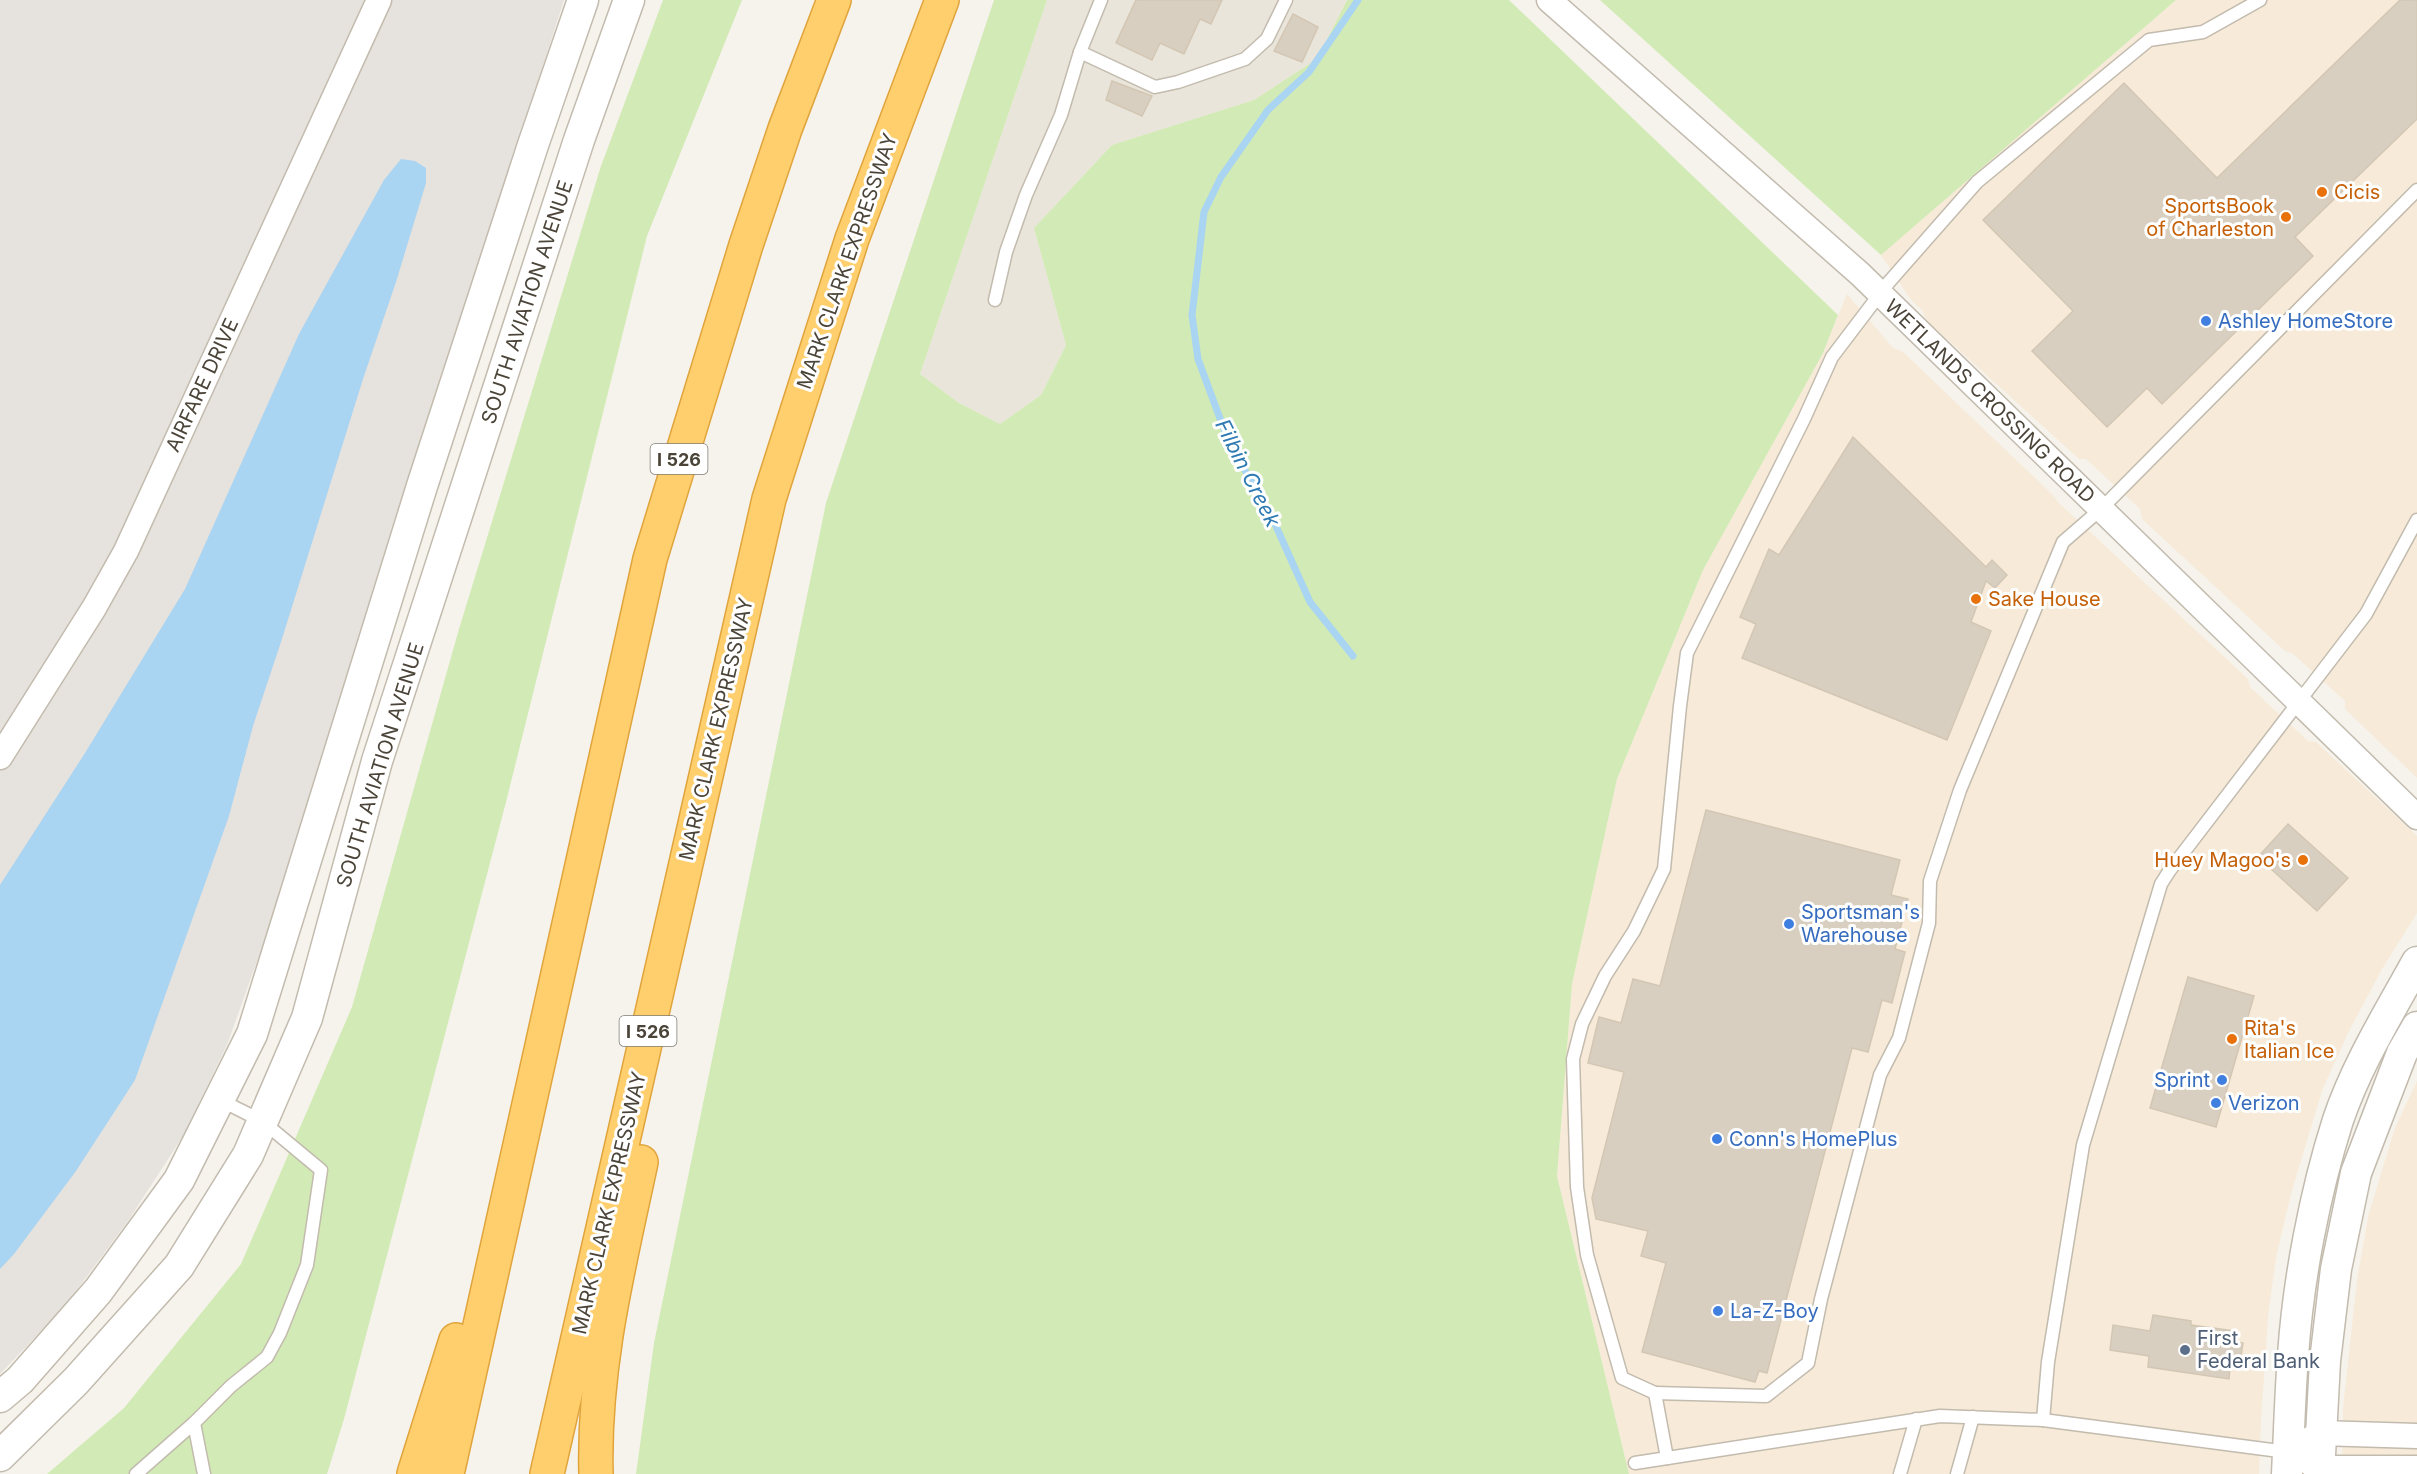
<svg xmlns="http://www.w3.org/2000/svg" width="2417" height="1474" viewBox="0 0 2417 1474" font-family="Inter,sans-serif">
	<rect width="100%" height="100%" fill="#f6f3ec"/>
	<path fill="#eae5da" d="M 1047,0 L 1347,0 L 1317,59 L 1254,100 L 1112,145 L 1034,228 L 1066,345 L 1041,395 L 1000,424 L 959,403 L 920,374 Z"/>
	<g fill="#f7ead8">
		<path d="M 2176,0 L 2417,0 L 2417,778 L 2345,709 L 2345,701 L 2336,693 L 2292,653 L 2285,651 L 2142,519 L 2140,509 L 2086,459 L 2079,459 L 1927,321 L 1922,310 L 1911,300 L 1881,255 Z"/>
		<path d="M 1847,294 L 1893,348 L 1903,352 L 2053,495 L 2058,502 L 2248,679 L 2250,687 L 2308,741 L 2316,742 L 2417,836 L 2417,913 L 2382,969 L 2348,1033 L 2323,1088 L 2292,1190 L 2276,1257 L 2268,1317 L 2261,1419 L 2259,1474 L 1629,1474 L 1557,1176 L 1572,984 L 1617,779 L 1703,570 L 1823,353 Z"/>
		<path d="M 2417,1081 L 2417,1474 L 2342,1474 L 2343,1408 L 2357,1280 L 2369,1213 L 2395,1128 Z"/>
	</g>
	<path fill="#e6e2dd" d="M 0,0 L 564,0 L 262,947 L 227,1045 L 183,1136 L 128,1221 L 65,1306 L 0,1374 Z"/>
	<g fill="#d2eab5">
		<path d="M 663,0 L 742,0 L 647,236 L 506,802 L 344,1419 L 327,1474 L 47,1474 L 124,1408 L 241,1264 L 352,1007 L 459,629 L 601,166 Z"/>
		<path d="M 994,0 L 1047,0 L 920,374 L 959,403 L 1000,424 L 1041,395 L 1066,345 L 1034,228 L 1112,145 L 1254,100 L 1317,59 L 1347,0 L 1509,0 L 1838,315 L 1823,353 L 1703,570 L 1617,779 L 1572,984 L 1557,1176 L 1629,1474 L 636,1474 L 654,1343 L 826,503 Z"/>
		<path d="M 1600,0 L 2176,0 L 1881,255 Z"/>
	</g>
	<path fill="#a9d4f2" d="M 401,159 L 415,161 L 426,168 L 426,183 L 396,282 L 363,379 L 281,642 L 253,726 L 229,816 L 135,1080 L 76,1171 L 14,1254 L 0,1269 L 0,885 L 85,753 L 185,589 L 299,334 L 384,180 Z"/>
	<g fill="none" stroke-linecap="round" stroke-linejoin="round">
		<path stroke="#a9d4f2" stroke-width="7" d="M 1353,656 L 1310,602 L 1275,524 L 1228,440 L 1198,359 L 1192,315 L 1204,212 L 1221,177 L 1268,110 L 1309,72 L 1358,0"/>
	</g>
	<g fill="#d8cfc1" stroke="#d3c7b4" stroke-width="1.5">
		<path d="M 1136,0 L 1222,0 L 1211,24 L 1200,19 L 1184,54 L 1160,43 L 1152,60 L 1116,43 Z"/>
		<path d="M 2400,0 L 2417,0 L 2417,119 L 2295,237 L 2313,256 L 2162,404 L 2147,388 L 2107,427 L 2032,351 L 2073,311 L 1983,220 L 2124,83 L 2217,178 Z"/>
		<path d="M 1293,14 L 1318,27 L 1302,62 L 1274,51 Z"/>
		<path d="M 1112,81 L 1152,96 L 1142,116 L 1106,100 Z"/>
		<path d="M 1853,437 L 1986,567 L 1992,560 L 2007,575 L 1995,588 L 1986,581 L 1971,622 L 1991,631 L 1947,740 L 1742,658 L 1756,624 L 1740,617 L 1769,549 L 1779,555 Z"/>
		<path d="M 1706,810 L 1900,860 L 1891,895 L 1908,899 L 1895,949 L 1905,952 L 1892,1003 L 1882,1000 L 1868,1052 L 1852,1048 L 1767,1373 L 1759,1371 L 1755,1382 L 1642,1352 L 1666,1263 L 1641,1256 L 1648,1231 L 1596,1219 L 1592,1198 L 1624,1072 L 1588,1063 L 1599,1017 L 1621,1023 L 1633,979 L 1660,986 Z"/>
		<path d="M 2288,824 L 2348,878 L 2317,911 L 2258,857 Z"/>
		<path d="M 2188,977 L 2254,996 L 2216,1127 L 2150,1108 Z"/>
		<path d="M 2153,1315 L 2191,1321 L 2191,1325 L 2234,1331 L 2233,1341 L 2243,1343 L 2239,1369 L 2230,1368 L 2229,1379 L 2148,1367 L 2149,1356 L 2110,1350 L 2113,1325 L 2150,1331 Z"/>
	</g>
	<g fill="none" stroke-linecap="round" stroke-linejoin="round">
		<defs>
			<g id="service">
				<path d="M 1101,0 L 1080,52 L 1155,87 L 1178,82 L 1245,59 L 1267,39 L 1286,0"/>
				<path d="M 995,300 L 1006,252 L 1026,195 L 1061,115 L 1080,52"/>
				<path d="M 1655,1393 L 1766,1396 L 1808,1363 L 1821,1299 L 1880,1075 L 1899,1038 L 1929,923 L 1930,881 L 1960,790 L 2063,542 L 2101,509 L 2417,190"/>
				<path d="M 2043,1420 L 2048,1362 L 2083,1145 L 2161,884 L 2170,870 L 2366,614 L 2417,520"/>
				<path d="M 1667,1458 L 1655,1393 L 1622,1378 L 1587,1255 L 1577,1187 L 1573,1059 L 1582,1024 L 1605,976 L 1634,931 L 1664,869 L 1680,706 L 1687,653 L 1804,419 L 1832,357 L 1889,282 L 1977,182 L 2149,40 L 2203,32 L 2260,0"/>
				<path d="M 1635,1463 L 1940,1416 L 2043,1420 L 2287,1452"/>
				<path d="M 136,1474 L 194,1423"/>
				<path d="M 204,1474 L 194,1423 L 231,1386 L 267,1357 L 280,1333 L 307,1265 L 321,1170 L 262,1121 L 220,1100"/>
				<path d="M 1900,1474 L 1916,1419"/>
				<path d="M 1957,1474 L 1973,1417"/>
			</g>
			<g id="minor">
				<path d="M 1549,0 L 1860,274 L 2417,817"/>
				<path d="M 0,757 L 94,608 L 126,551 L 379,0"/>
				<path d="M 2288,1452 L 2320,1433 L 2417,1436"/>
				<path d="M 2304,1460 L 2320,1468 L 2417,1468"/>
			</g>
			<g id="tertiary">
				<path d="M 0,1397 L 20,1380 L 98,1291 L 179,1180 L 252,1034 L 422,486 L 533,145 L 583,0"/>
				<path d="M 0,1456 L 76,1381 L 179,1266 L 248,1155 L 307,1018 L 377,761 L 579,140 L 629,0"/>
				<path d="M 2287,1474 C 2289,1435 2290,1395 2293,1356 C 2298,1280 2315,1192 2338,1120 C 2357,1064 2389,1013 2417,962"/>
				<path d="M 2319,1474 L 2325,1361 L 2336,1269 L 2356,1173 L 2402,1053 L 2417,1027"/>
			</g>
			<g id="motorway">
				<path d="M 414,1474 L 456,1340"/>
				<path d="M 447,1474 L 650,559 L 746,245 L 785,129 L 834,0"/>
				<path d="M 547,1474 L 769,499 L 852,239 L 942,0"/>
				<path d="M 596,1474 C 593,1366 619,1266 641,1162"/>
			</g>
		</defs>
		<use href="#service" stroke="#c2bbae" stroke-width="15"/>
		<use href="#minor" stroke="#c2bbae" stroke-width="27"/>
		<use href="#tertiary" stroke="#c2bbae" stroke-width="33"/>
		<use href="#motorway" stroke="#e0a43c" stroke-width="36"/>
		<use href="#service" stroke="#fff" stroke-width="12"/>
		<use href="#minor" stroke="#fff" stroke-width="24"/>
		<use href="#tertiary" stroke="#fff" stroke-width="30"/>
		<use href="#motorway" stroke="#ffcf6e" stroke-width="33"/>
	</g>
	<g fill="#e8710a" stroke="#fff" stroke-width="2">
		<circle cx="2322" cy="192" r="6"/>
		<circle cx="2286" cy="217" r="6"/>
		<circle cx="1976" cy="599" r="6"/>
		<circle cx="2303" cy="860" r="6"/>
		<circle cx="2232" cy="1039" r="6"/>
	</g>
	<g fill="#3f7fe0" stroke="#fff" stroke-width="2">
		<circle cx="2206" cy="321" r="6"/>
		<circle cx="1789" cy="924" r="6"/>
		<circle cx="2222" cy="1080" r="6"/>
		<circle cx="2216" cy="1103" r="6"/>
		<circle cx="1717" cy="1139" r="6"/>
		<circle cx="1718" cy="1311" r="6"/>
	</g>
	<circle fill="#5c6f8a" stroke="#fff" stroke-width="2" cx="2185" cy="1350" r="6"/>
	<g text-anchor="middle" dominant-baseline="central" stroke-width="6" stroke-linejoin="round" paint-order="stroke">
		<g fill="#fff" stroke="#817c74" stroke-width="1.5">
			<rect x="650.5" y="444" width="57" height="30" rx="4.5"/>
			<rect x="619.5" y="1016" width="57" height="30" rx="4.5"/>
		</g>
		<g font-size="18" font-weight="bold" fill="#4b4439">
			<text x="679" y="459">I 526</text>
			<text x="648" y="1031">I 526</text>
		</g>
		<g font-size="20" fill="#c56008" stroke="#fff" text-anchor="start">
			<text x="2334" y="192">Cicis</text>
			<text x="2274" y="206" text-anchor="end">SportsBook<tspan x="2274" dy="23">of Charleston</tspan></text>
			<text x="1988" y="599">Sake House</text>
			<text x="2291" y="860" text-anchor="end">Huey Magoo's</text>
			<text x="2244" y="1028">Rita's<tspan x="2244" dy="23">Italian Ice</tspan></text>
		</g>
		<g font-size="20" fill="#4b4439" stroke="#fff">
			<text transform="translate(847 261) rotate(-71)">MARK CLARK EXPRESSWAY</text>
			<text transform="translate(527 302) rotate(-72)">SOUTH AVIATION AVENUE</text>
			<text transform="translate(202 385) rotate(-65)">AIRFARE DRIVE</text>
			<text transform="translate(1990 401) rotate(44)">WETLANDS CROSSING ROAD</text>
			<text transform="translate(716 729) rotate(-77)">MARK CLARK EXPRESSWAY</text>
			<text transform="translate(380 765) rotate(-73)">SOUTH AVIATION AVENUE</text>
			<text transform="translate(609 1203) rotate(-77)">MARK CLARK EXPRESSWAY</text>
		</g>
		<g font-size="20" fill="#366cbe" stroke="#fff" text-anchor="start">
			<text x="2218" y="321">Ashley HomeStore</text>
			<text x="1801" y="912">Sportsman's<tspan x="1801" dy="23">Warehouse</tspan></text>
			<text x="2210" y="1080" text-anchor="end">Sprint</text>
			<text x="2228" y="1103">Verizon</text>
			<text x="1729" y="1139">Conn's HomePlus</text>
			<text x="1730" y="1311">La-Z-Boy</text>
		</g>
		<g font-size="20" fill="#4e5e75" stroke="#fff" text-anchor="start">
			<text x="2197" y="1338">First<tspan x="2197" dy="23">Federal Bank</tspan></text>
		</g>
		<g font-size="21" font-style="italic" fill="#2e7ab2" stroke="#fff">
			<text transform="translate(1248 473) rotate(63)">Filbin Creek</text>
		</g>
	</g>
</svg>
